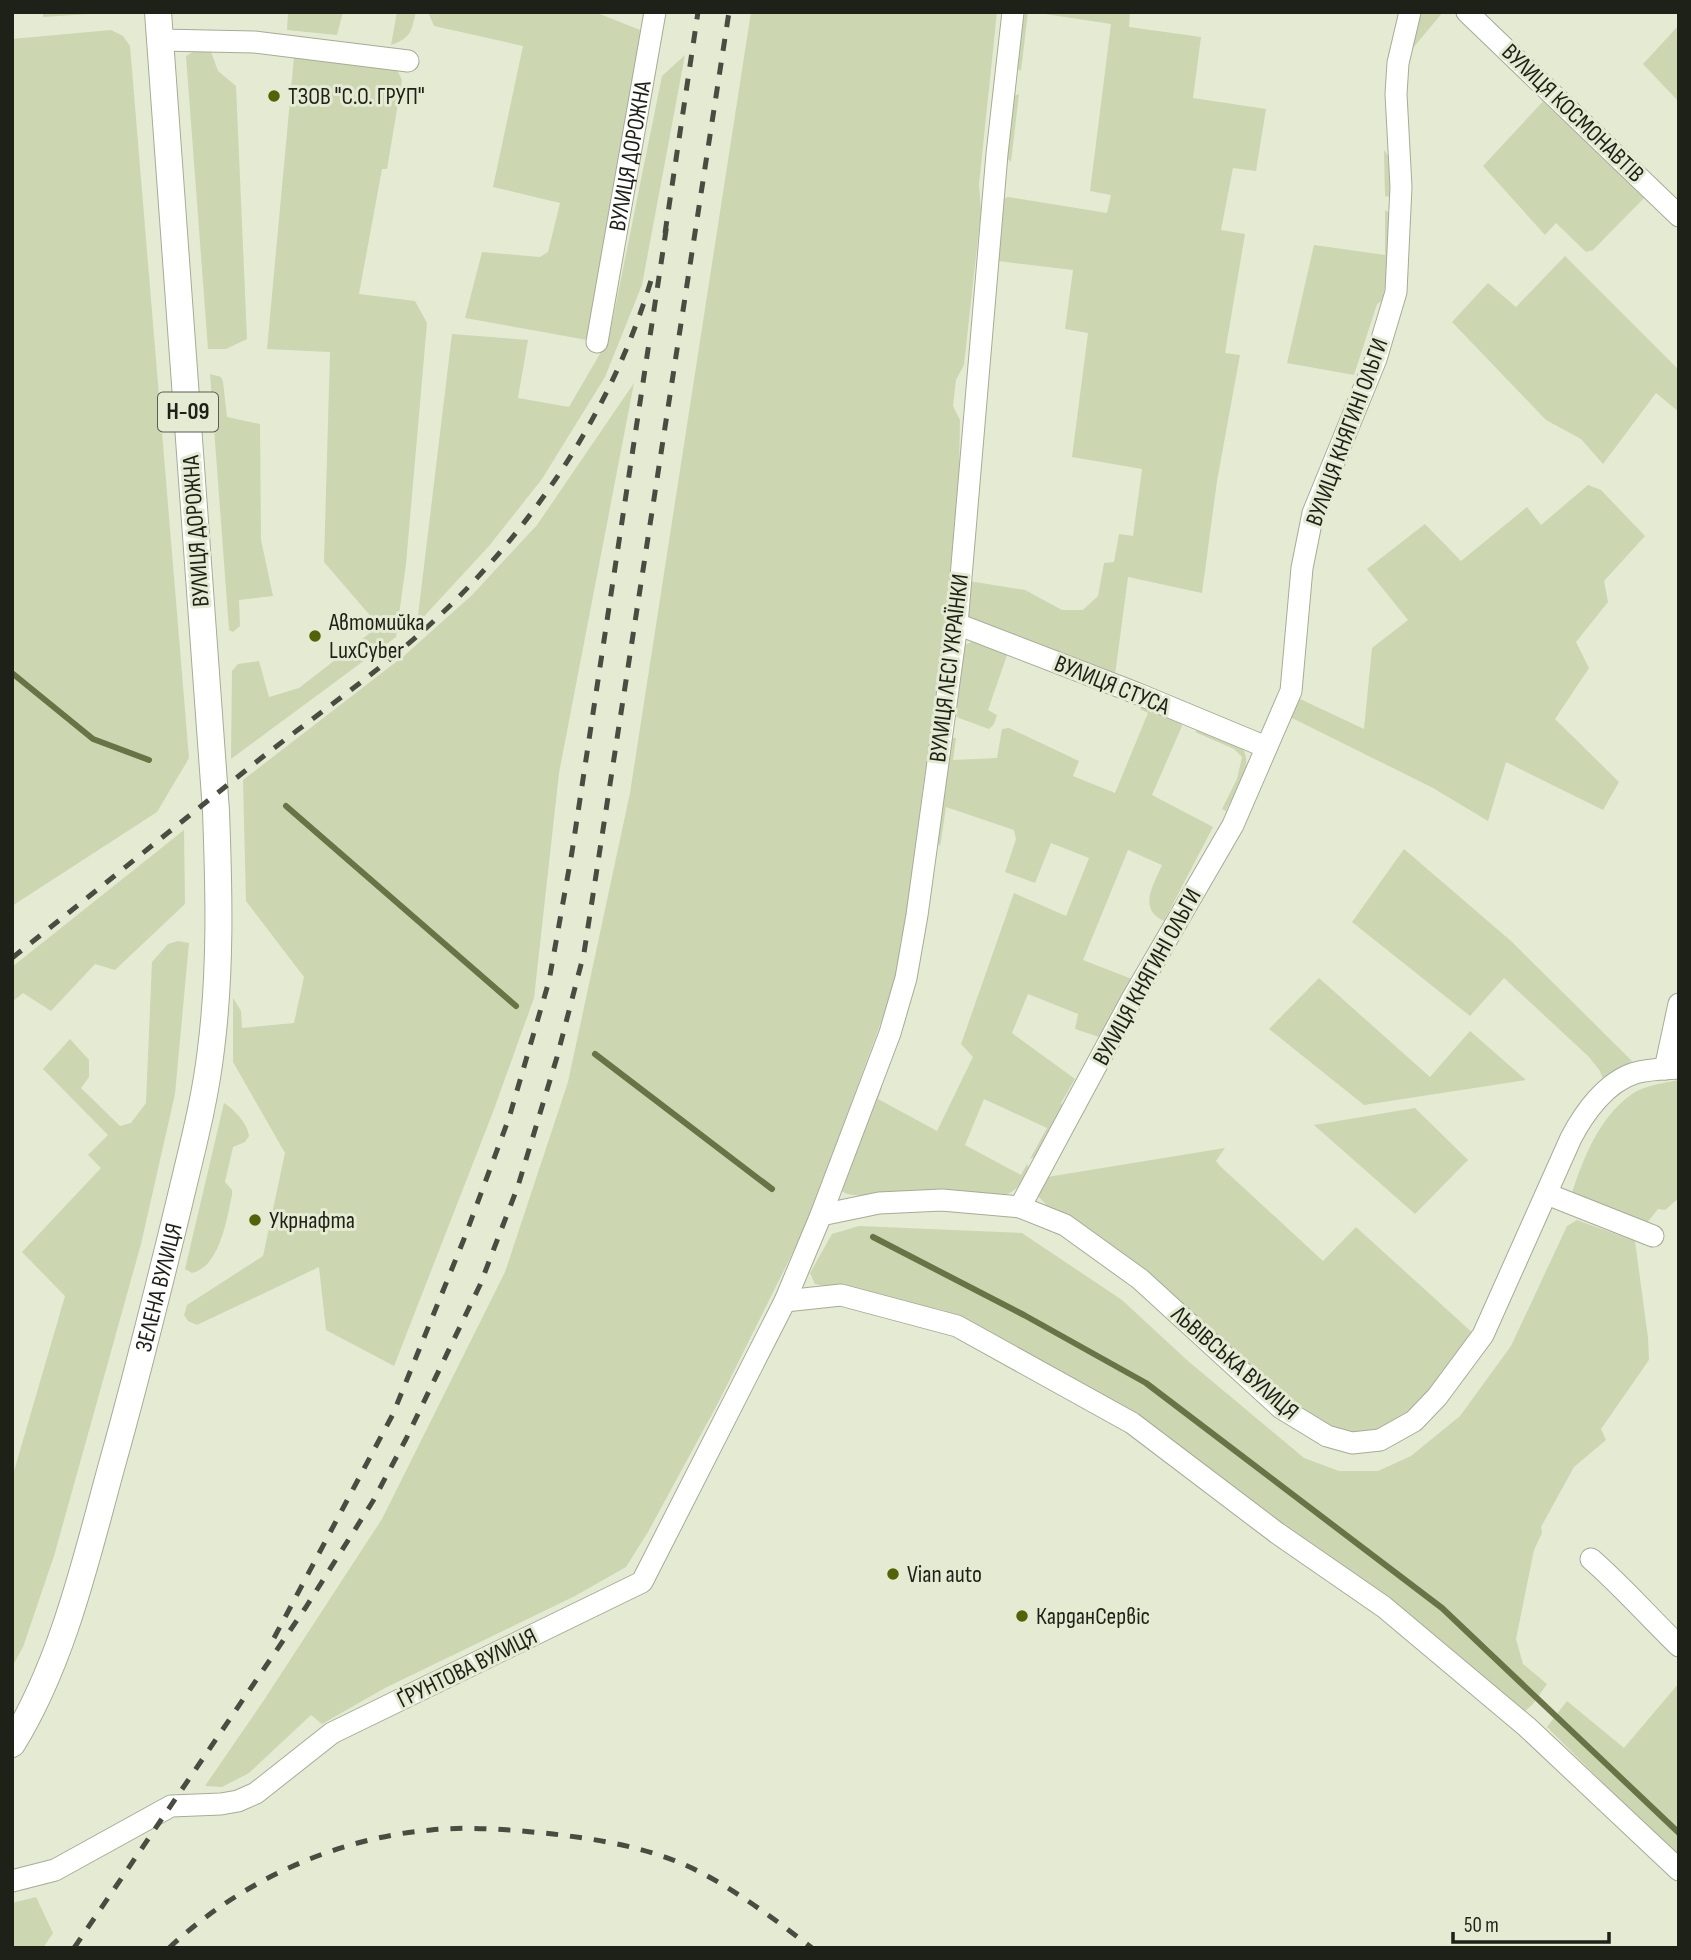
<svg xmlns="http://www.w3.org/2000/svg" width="1691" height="1960" viewBox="0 0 1691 1960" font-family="'Sofia Sans Condensed',sans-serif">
	<rect width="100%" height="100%" fill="#e4ebd2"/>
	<g fill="#ccd6b1">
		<path d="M 43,12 L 121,12 L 43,17 Z"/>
		<path d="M 288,12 L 343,12 L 337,35 L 287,30 Z"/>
		<path d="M 397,12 L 416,12 C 411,32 411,38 391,45 Z"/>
		<path d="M 428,12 L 595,12 L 640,30 L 628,134 L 587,340 L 465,318 L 482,252 L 540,257 L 548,252 L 560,203 L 493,187 L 523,46 L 434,26 Z"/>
		<path d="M 751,12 L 997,12 L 979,184 L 981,211 L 964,365 L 956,380 L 953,406 L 960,420 L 959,471 L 947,610 L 913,863 L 907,926 C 899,938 898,949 903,962 L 807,1224 L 718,1403 L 648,1532 L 626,1567 L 575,1596 L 385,1688 L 322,1724 L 311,1715 L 249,1773 L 222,1787 L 205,1786 L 264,1700 L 382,1519 L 505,1272 L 568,1082 L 630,793 Z"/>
		<path d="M 1021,12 L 1028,12 L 1021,71 L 1014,65 Z"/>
		<path d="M 1032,12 L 1130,12 L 1129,27 L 1201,37 L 1193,98 L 1266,109 L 1256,171 L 1233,168 L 1221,230 L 1245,234 L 1225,353 L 1240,355 L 1217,481 L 1202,593 L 1128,577 L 1115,675 L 966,617 L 969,581 L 1025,590 L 1062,610 L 1083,610 L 1098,596 L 1104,563 L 1114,562 L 1119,534 L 1133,536 L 1142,469 L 1072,457 L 1088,333 L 1065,329 L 1073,270 L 998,261 L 1003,199 L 1008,197 L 1107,213 L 1111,195 L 1090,191 L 1111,24 Z"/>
		<path d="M 1418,12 L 1443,12 L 1407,55 Z"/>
		<path d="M 1679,25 L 1679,102 L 1643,64 Z"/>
		<path d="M 111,30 L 123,36 L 130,46 L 189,758 L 157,812 L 12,906 L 12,39 Z"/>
		<path d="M 196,50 L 211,52 L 218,71 L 236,86 L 247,339 L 226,349 L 208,349 L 186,56 Z"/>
		<path d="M 685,55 L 642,285 L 605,377 L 542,479 L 489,546 L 417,624 L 452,334 L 528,340 L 518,398 L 569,407 L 609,338 L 662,76 Z"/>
		<path d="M 294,57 L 386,66 L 397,70 L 402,80 L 387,169 L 382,169 L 359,294 L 415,301 L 427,323 L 406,564 L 396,637 L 231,759 L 232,671 L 238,664 L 259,661 L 269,697 L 299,688 L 379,626 L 324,562 L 330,352 L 267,349 Z"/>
		<path d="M 1019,94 L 1011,162 L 1007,158 L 1014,96 Z"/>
		<path d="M 1547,97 L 1649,193 L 1593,250 L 1586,252 L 1556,223 L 1545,235 L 1483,166 Z"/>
		<path d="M 1384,150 L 1389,157 L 1390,197 L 1385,196 Z"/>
		<path d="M 1385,210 L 1390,213 L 1391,258 L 1382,301 L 1377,304 L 1354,375 L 1287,363 L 1314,245 L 1385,255 Z"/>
		<path d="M 1565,256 L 1679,370 L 1679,412 L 1656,393 L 1603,464 L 1581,439 L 1546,420 L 1452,322 L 1488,283 L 1516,307 Z"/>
		<path d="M 210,374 L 221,377 L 223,382 L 227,417 L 260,424 L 261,540 L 273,596 L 239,600 L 240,626 L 233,632 L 229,630 Z"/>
		<path d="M 634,383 L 559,773 L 534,998 L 493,1112 L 394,1366 L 326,1330 L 319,1267 L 197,1325 L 188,1321 L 184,1315 L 187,1305 L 263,1256 L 285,1153 L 233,1062 L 233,998 L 241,1011 L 242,1028 L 294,1023 L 304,977 L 246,901 L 243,780 L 405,655 L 472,595 L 537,525 Z"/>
		<path d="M 1588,485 L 1601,490 L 1645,536 L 1604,581 L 1608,602 L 1576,642 L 1589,668 L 1555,719 L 1619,782 L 1603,810 L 1506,762 L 1488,821 L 1433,788 L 1290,717 L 1298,698 L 1364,729 L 1372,648 L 1408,620 L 1367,569 L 1425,524 L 1461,561 L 1527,507 L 1541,525 Z"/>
		<path d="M 972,642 L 1006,652 L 1007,655 L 988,710 L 997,715 L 994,724 L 989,729 L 959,718 L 955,715 L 964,645 Z"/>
		<path d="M 1144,706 L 1180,721 L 1182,726 L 1152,795 L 1213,827 L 1164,921 C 1137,909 1154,884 1162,865 L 1128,850 L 1083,960 L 1132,979 L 1099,1037 L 1075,1029 L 1078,1014 L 1028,994 L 1012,1033 L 1075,1079 L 1061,1103 L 1063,1107 L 1037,1156 L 1030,1159 L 1047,1128 L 984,1099 L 965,1145 L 1021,1175 L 1027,1164 L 1029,1169 C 1023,1181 1018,1191 1004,1195 C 989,1200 961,1192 945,1192 C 928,1191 912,1192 895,1192 C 878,1192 851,1202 838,1188 L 880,1087 L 882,1087 L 878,1099 L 937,1131 L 973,1057 L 961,1044 L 1014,893 L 1066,916 L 1089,858 L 1051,843 L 1035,883 L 1005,872 L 1016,839 L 1014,830 L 946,807 L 940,847 L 937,840 L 950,743 L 952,738 L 956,738 L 953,760 L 997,758 L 1002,729 L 1009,728 L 1079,761 L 1073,776 L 1115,793 L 1148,713 L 1140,709 Z"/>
		<path d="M 1199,729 L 1243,749 C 1254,770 1235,792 1226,811 L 1222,809 L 1237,779 L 1242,757 L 1234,749 L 1195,732 Z"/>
		<path d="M 184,830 L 185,904 L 115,970 L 95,964 L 51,1011 L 23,993 L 12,1002 L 12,967 Z"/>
		<path d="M 1404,849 L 1511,941 L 1632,1061 L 1604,1082 L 1600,1071 L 1589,1057 L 1504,978 L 1470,1016 L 1352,922 Z"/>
		<path d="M 178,941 L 189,943 L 175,1094 L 141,1244 L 54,1556 L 23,1647 L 12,1667 L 12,1478 L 65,1296 L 22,1252 L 101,1168 L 88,1155 L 108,1135 L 43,1069 L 70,1039 L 89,1060 L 89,1077 L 81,1088 L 120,1126 L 131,1123 L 146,1103 L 152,962 L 168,944 Z"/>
		<path d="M 1319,978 L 1430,1077 L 1470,1031 L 1526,1080 L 1364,1105 L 1269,1029 Z"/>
		<path d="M 1679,1080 L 1679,1198 L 1665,1210 L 1658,1209 L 1646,1224 L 1571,1196 C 1583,1159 1599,1117 1632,1094 C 1645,1085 1664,1083 1679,1080 Z"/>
		<path d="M 224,1103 C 234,1109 248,1124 249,1136 L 245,1142 L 233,1147 L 225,1182 L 232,1190 L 232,1195 C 227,1218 220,1267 192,1273 L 185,1269 Z"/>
		<path d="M 1415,1108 L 1468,1160 L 1415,1214 L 1314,1125 Z"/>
		<path d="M 1225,1148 L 1216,1161 L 1220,1166 L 1323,1261 L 1356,1227 L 1475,1335 L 1411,1412 L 1367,1436 L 1328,1428 L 1273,1390 L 1051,1210 L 1039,1197 L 1040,1187 L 1047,1177 Z"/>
		<path d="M 1577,1220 L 1635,1241 L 1648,1338 L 1649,1360 L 1601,1429 L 1606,1440 L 1574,1467 L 1541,1527 L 1542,1533 L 1534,1550 L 1516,1639 L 1523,1664 L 1547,1684 L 1533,1704 L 1523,1713 L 1089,1389 L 943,1310 L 815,1284 L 810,1273 L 832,1234 L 859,1226 L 1022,1233 L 1122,1300 L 1188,1361 L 1304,1458 L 1339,1471 L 1378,1471 L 1411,1456 L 1460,1416 L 1511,1346 L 1567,1226 Z"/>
		<path d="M 1679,1683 L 1679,1859 L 1547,1727 L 1567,1701 L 1624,1748 Z"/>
		<path d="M 36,1897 L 53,1933 L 43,1948 L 12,1948 L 12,1903 Z"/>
	</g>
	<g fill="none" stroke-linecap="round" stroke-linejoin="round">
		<g stroke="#697446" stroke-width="6">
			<path d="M 12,673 L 93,739 L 149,760"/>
			<path d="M 286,806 L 516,1006"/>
			<path d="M 595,1054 L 772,1189"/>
			<path d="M 873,1237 L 1024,1315 L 1146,1383 L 1442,1608 L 1679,1833"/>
		</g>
		<defs>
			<g id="minor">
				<path d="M 1467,12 L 1679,216"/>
				<path d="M 161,40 L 254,42 L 408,61"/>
				<path id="s1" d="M 597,342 L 655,12"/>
				<path d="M 957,624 L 1136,693 L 1266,747"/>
				<path d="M 1665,1069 L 1679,1004"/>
				<path d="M 1547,1194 L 1653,1236"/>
				<path d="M 1020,1207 L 1132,999 L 1233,825 L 1291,691 L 1302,568 L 1313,513 L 1376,359 L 1396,292 L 1401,187 L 1396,94 L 1398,63 L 1410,12"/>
				<path d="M 821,1215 L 879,1203 L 942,1200 L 1020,1207 L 1065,1225 L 1140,1279 L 1281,1408 L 1327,1436 L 1352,1443 L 1380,1440 L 1414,1421 L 1437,1397 L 1483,1335 L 1571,1138 C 1584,1113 1606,1082 1635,1073 C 1649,1069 1665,1069 1679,1068"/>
				<path d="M 785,1301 L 841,1295 L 957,1326 L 1132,1423 L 1277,1533 L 1384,1607 L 1527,1727 L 1679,1870"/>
				<path d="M 1591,1559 C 1622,1586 1649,1617 1679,1646"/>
				<path d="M 12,1881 L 55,1870 L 171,1806 L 221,1804 L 238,1801 L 256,1793 L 332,1733 L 642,1582 L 785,1301 L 821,1215 L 890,1033 L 906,978 L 917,915 L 957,624 L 997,154 L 1013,12"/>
			</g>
			<g id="major">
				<path id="s2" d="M 12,1744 C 64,1660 87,1555 113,1461 C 137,1376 158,1290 179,1204 C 191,1153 205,1102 211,1049 C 221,970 219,891 216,811 L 158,12"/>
			</g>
		</defs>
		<use href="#minor" stroke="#a6ac95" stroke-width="23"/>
		<use href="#major" stroke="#a6ac95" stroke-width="28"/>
		<use href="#minor" stroke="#fff" stroke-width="21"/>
		<use href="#major" stroke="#fff" stroke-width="26"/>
		<g stroke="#494d41" stroke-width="5" stroke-dasharray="12 12" stroke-linecap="butt">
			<path d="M 665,233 L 698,12"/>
			<path d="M 12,958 C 95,892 177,825 260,759 C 307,722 356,688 402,649 C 517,553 610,421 652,277"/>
			<path d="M 274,1638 L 393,1414 L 464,1239 L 509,1118 L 549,981 L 572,852 L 667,224"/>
			<path d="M 74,1948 L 306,1607 L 373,1501 L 406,1439 L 480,1285 L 518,1186 L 557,1057 L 584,953 L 729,12"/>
			<path d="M 169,1948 C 239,1882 335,1838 431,1830 C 472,1826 513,1830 553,1834 C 595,1839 639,1846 678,1862 C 723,1880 773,1918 812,1948"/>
		</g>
	</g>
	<g fill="#536207" stroke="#e4ebd2" stroke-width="2.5">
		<circle cx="274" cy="96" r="7"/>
		<circle cx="315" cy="636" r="7"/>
		<circle cx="255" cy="1220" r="7"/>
		<circle cx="893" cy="1574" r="7"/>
		<circle cx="1022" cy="1616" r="7"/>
	</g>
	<g text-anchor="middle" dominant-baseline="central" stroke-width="6" stroke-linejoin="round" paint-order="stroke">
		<rect fill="#e4ebd2" stroke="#595e50" stroke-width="2" x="158" y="392.5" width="60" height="39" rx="5"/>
		<g font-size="23" font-weight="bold" fill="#1e2118">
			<text x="188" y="412">Н-09</text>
		</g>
		<g font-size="24" fill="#1e2118" stroke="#e4ebd2" text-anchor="start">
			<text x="288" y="96">ТЗОВ "С.О. ГРУП"</text>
			<text x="329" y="622">Автомийка<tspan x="329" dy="28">LuxCyber</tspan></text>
			<text x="269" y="1220">Укрнафта</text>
			<text x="907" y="1574">Vian auto</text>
			<text x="1036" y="1616">КарданСервіс</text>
		</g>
		<g font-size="24" fill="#1e2118" stroke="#e4ebd2">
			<text transform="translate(1573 113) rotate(44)">ВУЛИЦЯ КОСМОНАВТІВ</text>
			<text stroke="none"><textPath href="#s1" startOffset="189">ВУЛИЦЯ ДОРОЖНА</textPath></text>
			<text transform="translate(1347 432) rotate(-70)">ВУЛИЦЯ КНЯГИНІ ОЛЬГИ</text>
			<text transform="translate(196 531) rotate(-94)">ВУЛИЦЯ ДОРОЖНА</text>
			<text transform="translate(949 668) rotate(-83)">ВУЛИЦЯ ЛЕСІ УКРАЇНКИ</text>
			<text transform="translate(1112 685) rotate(22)">ВУЛИЦЯ СТУСА</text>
			<text transform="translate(1147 977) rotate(-61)">ВУЛИЦЯ КНЯГИНІ ОЛЬГИ</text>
			<text stroke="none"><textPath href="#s2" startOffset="481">ЗЕЛЕНА ВУЛИЦЯ</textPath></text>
			<text transform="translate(1235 1363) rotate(41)">ЛЬВІВСЬКА ВУЛИЦЯ</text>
			<text transform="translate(467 1668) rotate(-26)">ҐРУНТОВА ВУЛИЦЯ</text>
		</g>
	</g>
	<rect width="1691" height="1960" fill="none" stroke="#1e2118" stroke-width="28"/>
	<path d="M1453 1932v10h156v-10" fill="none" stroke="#1e2118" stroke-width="3.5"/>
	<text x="1464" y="1932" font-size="21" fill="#1e2118" stroke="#e4ebd2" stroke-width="5" paint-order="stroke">50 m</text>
</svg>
